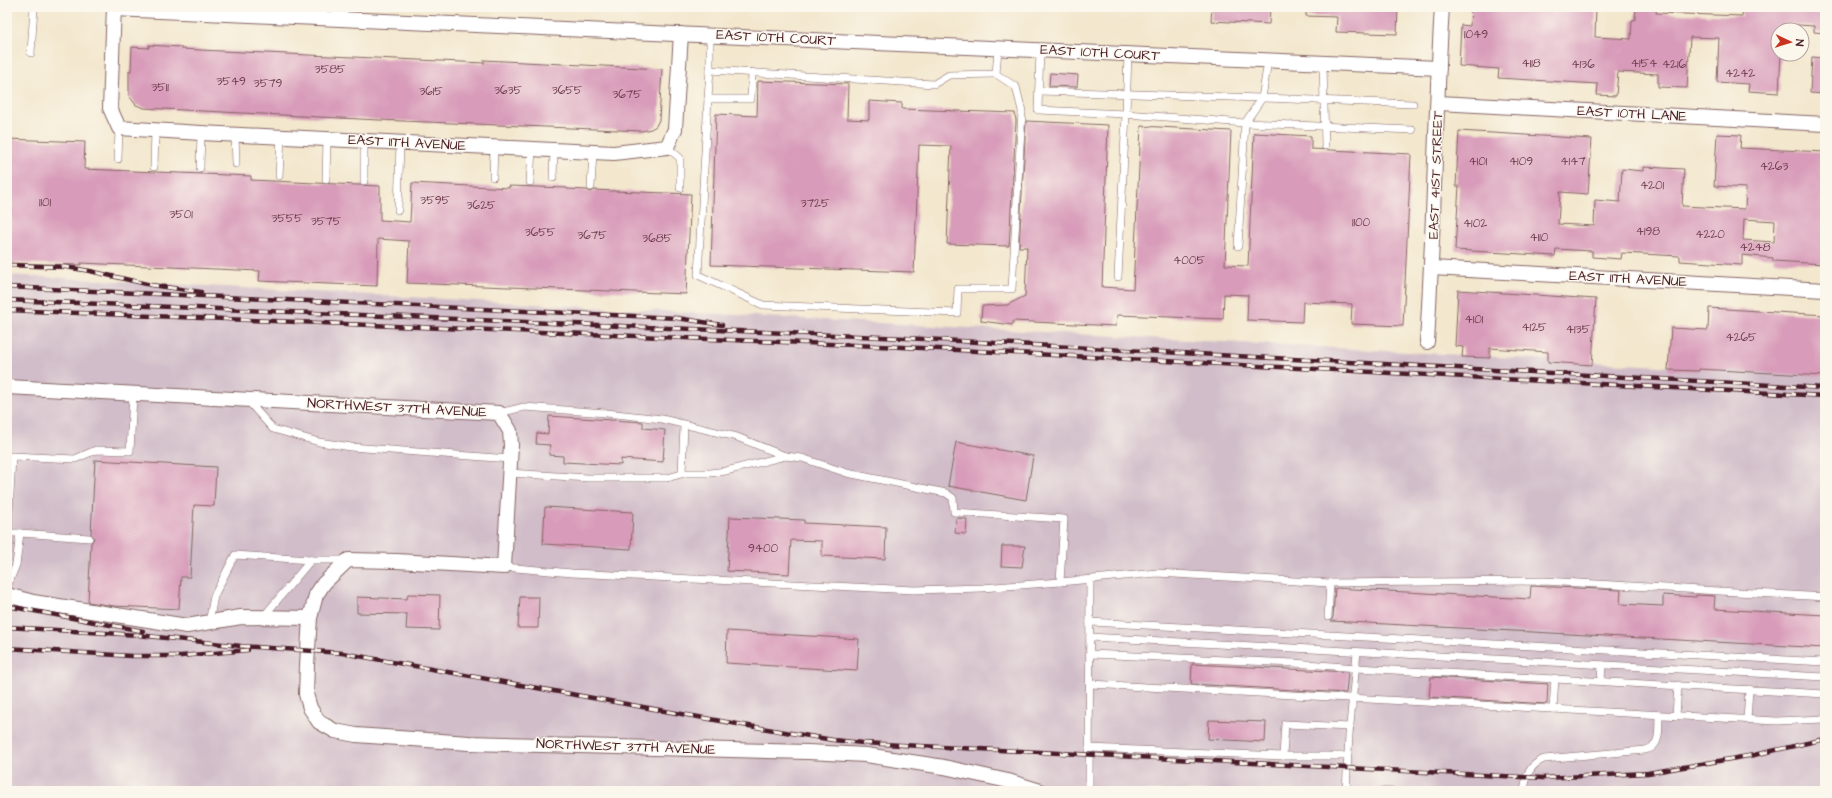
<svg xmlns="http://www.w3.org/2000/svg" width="1832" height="798" viewBox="0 0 1832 798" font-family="'Architects Daughter',sans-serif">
	<rect width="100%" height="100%" fill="#fbf7ec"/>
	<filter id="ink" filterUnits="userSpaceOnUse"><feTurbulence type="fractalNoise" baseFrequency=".025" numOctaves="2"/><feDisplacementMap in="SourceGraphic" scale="8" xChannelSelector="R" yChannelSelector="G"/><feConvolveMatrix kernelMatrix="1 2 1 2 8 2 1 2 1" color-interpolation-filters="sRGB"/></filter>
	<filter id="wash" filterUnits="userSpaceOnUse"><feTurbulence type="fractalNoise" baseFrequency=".012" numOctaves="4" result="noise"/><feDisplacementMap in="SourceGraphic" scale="16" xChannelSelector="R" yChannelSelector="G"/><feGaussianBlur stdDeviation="0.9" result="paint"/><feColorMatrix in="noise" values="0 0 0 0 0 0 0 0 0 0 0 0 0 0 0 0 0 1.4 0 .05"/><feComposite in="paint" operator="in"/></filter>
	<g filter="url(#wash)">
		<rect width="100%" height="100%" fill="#f3e7cd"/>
		<path fill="#d1bdc9" d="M 7,275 L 1825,375 L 1825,791 L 7,791 Z"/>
		<g id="blocks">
			<g fill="#d89bb9" fill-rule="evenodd">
				<path d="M 1212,7 L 1270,7 L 1269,24 L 1211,21 Z"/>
				<path d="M 1306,7 L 1398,7 L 1397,34 L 1336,32 L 1337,17 L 1306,16 Z"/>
				<path d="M 1471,7 L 1596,7 L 1595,37 L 1631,39 L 1632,20 L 1635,20 L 1636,7 L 1657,7 L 1656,13 L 1742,16 L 1743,7 L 1825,7 L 1825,33 L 1814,32 L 1814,26 L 1783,24 L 1783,30 L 1778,30 L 1778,54 L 1781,54 L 1779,93 L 1748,91 L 1749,84 L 1717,82 L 1719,38 L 1690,37 L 1687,88 L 1658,87 L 1658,74 L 1618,72 L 1616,96 L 1597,95 L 1598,84 L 1498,78 L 1499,69 L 1459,66 L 1461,25 L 1470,26 Z"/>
				<path d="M 149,45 L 181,47 L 181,49 L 221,51 L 484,63 L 484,60 L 662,69 L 659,120 L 656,126 L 651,129 L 642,131 L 379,120 L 144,108 L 136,105 L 129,96 L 129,71 L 131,71 L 132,47 L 149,48 Z"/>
				<path d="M 1812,57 L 1825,58 L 1825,94 L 1810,93 Z"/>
				<path d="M 1050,73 L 1078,75 L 1077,87 L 1049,86 Z"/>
				<path d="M 758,81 L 848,84 L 847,119 L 869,120 L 869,101 L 902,103 L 902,109 L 1015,113 L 1016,121 L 1009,246 L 947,244 L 951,146 L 919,145 L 914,272 L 711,265 L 716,114 L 757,116 Z"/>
				<path d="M 1026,121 L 1108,125 L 1102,287 L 1133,289 L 1141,126 L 1231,131 L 1225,265 L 1248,266 L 1254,133 L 1311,136 L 1311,149 L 1411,154 L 1403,326 L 1351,324 L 1352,304 L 1303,302 L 1302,322 L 1247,320 L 1248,295 L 1224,294 L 1223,319 L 1117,315 L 1116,326 L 1013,321 L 1013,325 L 981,321 L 982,306 L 1007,305 L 1025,296 L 1027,247 L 1019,247 Z"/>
				<path d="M 1459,131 L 1592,139 L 1588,194 L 1560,192 L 1558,224 L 1594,226 L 1595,200 L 1620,202 L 1622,169 L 1643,171 L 1643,167 L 1684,169 L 1682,206 L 1745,209 L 1746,188 L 1714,186 L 1717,134 L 1741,135 L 1740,148 L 1825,152 L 1825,264 L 1773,261 L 1773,258 L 1742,255 L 1742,265 L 1680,261 L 1680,256 L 1622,253 L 1621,259 L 1592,257 L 1592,251 L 1556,249 L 1555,256 L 1455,250 L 1459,186 L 1456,186 ZM 1744,219 L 1775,221 L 1774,242 L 1743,240 Z"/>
				<path d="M 7,139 L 85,142 L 84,169 L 251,176 L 251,180 L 380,186 L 380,220 L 410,222 L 412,183 L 509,188 L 509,186 L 567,188 L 567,189 L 587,190 L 590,192 L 595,190 L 614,191 L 691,194 L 686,294 L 407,283 L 409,241 L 378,239 L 377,286 L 259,281 L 260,271 L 81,263 L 81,265 L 7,263 Z"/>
				<path d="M 1458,290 L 1596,299 L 1592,365 L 1548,362 L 1548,352 L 1490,348 L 1490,358 L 1462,357 L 1463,347 L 1455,346 Z"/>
				<path d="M 1709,308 L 1825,315 L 1825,376 L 1699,369 L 1699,371 L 1668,370 L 1671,328 L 1708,330 Z"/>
				<path d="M 549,416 L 643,422 L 643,428 L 665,430 L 663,462 L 621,459 L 621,465 L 563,462 L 563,456 L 549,455 L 550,445 L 536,444 L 537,433 L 548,434 Z"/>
				<path d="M 956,442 L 1033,456 L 1026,500 L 948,486 Z"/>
				<path d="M 95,460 L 216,467 L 214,506 L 194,505 L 190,577 L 181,577 L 179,609 L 114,606 L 88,602 L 91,543 L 94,538 L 91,534 Z"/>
				<path d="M 545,507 L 633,512 L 631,549 L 543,544 Z"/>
				<path d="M 730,517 L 804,520 L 804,523 L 886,527 L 885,559 L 822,556 L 822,541 L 791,540 L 789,574 L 727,571 Z"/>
				<path d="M 956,518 L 967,519 L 966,534 L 955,533 Z"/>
				<path d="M 1002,546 L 1025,546 L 1022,567 L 1001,566 Z"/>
				<path d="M 1531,586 L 1621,590 L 1620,604 L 1663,606 L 1663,595 L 1696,597 L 1696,595 L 1715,596 L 1714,609 L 1825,615 L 1825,648 L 1331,621 L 1333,617 L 1335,588 L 1530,599 Z"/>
				<path d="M 408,594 L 440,595 L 439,630 L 406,629 L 407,614 L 357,613 L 357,597 L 407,599 Z"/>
				<path d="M 520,597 L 539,597 L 538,628 L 518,628 Z"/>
				<path d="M 727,631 L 859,639 L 857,671 L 726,663 Z"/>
				<path d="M 1192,664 L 1348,672 L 1346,693 L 1191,684 Z"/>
				<path d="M 1431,677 L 1548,684 L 1547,704 L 1429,697 Z"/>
				<path d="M 1209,720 L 1266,722 L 1265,742 L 1208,739 Z"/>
			</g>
		</g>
	</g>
	<g filter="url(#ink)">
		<use href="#blocks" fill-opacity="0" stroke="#856564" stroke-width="1"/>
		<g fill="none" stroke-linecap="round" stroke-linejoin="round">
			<defs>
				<g id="service">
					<path d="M 710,35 L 710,70 L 934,84 L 949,75 L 996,74 L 998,49"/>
					<path d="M 1040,50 L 1038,110 L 1126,114 L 1128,54"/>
					<path d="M 31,53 L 34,7"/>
					<path d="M 1323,63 L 1325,146"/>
					<path d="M 710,70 L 708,99 L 751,99 L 752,72"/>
					<path d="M 1039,91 L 1262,98 L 1413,104"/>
					<path d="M 708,99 L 698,275 L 763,305 L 957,313 L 958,289 L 1012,289 L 1022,111 L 1016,87 L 996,74"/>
					<path d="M 235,135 L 236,164"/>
					<path d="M 667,147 L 680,158 L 680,188"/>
					<path d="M 118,159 L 119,128"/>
					<path d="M 154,167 L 155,130"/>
					<path d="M 200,168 L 201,133"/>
					<path d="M 279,176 L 281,137"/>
					<path d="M 493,177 L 494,147"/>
					<path d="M 553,178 L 554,150"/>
					<path d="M 326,179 L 327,139"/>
					<path d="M 364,181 L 364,141"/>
					<path d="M 530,182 L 532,149"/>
					<path d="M 591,187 L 593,152"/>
					<path d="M 398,210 L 400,143"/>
					<path d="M 1238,246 L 1245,123 L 1262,98 L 1268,61"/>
					<path d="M 1118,277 L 1126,114 L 1245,123 L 1412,130"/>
					<path d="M 248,401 L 273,429 L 319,442 L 351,447 L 510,459"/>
					<path d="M 499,413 L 524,407 L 606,413 L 662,419 L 737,437 L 785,456 L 802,458 L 847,473 L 946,493 L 953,498 L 954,512 L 1064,519 L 1060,582"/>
					<path d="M 509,473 L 588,478 L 667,478 L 685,473 L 710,473 L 726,471 L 785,456"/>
					<path d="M 682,473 L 684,425"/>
					<path d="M 20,533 L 89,538"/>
					<path d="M 504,567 L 572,573 L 914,590 L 982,588 L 1060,582 L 1157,573 L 1330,583 L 1544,581 L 1825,597"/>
					<path d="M 7,587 L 16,565 L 20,533 L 8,533 L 12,456 L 75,459 L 96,450 L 130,451 L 133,395"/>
					<path d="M 264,616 L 311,560"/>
					<path d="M 1328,617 L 1330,583"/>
					<path d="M 1090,622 L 1825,662"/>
					<path d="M 209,623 L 214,596 L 235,555 L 311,560 L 346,560"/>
					<path d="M 1090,637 L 1825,677"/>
					<path d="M 1090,654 L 1294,663 L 1357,668 L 1825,694"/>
					<path d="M 1601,680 L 1602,665"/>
					<path d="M 1090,684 L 1776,721 L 1825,719"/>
					<path d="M 1553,709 L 1555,678"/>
					<path d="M 1676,716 L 1678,685"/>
					<path d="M 1747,720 L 1749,689"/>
					<path d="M 1089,748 L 1283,756 L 1347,756"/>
					<path d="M 1283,756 L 1285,724 L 1350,727"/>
					<path d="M 1089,791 L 1090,580"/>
					<path d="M 1346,791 L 1349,735 L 1357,652"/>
					<path d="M 1382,791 L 1392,791"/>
					<path d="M 1524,791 C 1526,776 1529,765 1544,759 L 1645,750 C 1662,747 1658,729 1659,715"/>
				</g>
				<g id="minor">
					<path d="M 114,7 L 110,108 L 119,128 L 201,133 L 614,153 L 667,147 L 675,129 L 681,34"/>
					<path d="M 114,9 L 1439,68"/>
					<path d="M 1439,103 L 1825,124"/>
					<path d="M 1432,268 L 1825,290"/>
					<path d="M 1427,342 C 1434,230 1435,119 1442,7"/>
					<path d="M 7,387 L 499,413 L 510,431 L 511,445 L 504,567 L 396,561 L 348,560 L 324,583 L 316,595 L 310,618 L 307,665 L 306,694 L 310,708 L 319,722 L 335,731 L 356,735 L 469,743 L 808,752 L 866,755 L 944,767 L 1008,781 L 1040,791"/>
					<path d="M 7,595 L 33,602 L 187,626 L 241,617 L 310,618"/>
				</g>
			</defs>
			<use href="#service" stroke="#856564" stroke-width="8"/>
			<use href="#minor" stroke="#856564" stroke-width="16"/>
			<use href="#service" stroke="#fff" stroke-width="7"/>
			<use href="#minor" stroke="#fff" stroke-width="14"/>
			<defs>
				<g id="rail">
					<path d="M 7,265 L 66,267 L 90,271 L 151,285 L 201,292"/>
					<path d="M 7,287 L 677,318 L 722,325"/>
					<path d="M 7,300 L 905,338 L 1825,388"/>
					<path d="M 7,310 L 902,347 L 1825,396"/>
					<path d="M 7,606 L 143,631"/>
					<path d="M 7,627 L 138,635 L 241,646 L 342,653 L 743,725 L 833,740 L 863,743 L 1543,778 L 1648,773 L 1754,755 L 1825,739"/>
					<path d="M 7,648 L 131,656 L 181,656 L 248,650"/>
				</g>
			</defs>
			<use href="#rail" stroke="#4a1f2b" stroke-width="4.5"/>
			<use href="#rail" stroke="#fbf7ec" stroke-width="3" stroke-dasharray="9" stroke-linecap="butt"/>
		</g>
	</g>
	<g text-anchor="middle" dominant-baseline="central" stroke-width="3" stroke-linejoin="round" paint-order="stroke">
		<g font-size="12" fill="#6e3e4e">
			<text x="1476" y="34">1049</text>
			<text x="1531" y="63">4118</text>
			<text x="1644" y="63">4154</text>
			<text x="1583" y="64">4136</text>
			<text x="1674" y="64">4216</text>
			<text x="330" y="69">3585</text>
			<text x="1740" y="73">4242</text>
			<text x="231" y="81">3549</text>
			<text x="268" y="83">3579</text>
			<text x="160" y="87">3511</text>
			<text x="508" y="90">3635</text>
			<text x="567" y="90">3655</text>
			<text x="431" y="91">3615</text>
			<text x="627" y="94">3675</text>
			<text x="1478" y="161">4101</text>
			<text x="1521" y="161">4109</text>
			<text x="1573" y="161">4147</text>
			<text x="1774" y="166">4263</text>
			<text x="1652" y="185">4201</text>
			<text x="435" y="200">3595</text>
			<text x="45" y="202">1101</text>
			<text x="815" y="203">3725</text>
			<text x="481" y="205">3625</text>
			<text x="181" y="214">3501</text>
			<text x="287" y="218">3555</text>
			<text x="326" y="221">3575</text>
			<text x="1361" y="222">1100</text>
			<text x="1475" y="223">4102</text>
			<text x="1648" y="231">4198</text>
			<text x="540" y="232">3655</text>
			<text x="1710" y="234">4220</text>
			<text x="592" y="235">3675</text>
			<text x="1539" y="237">4110</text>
			<text x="657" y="238">3685</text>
			<text x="1755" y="247">4248</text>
			<text x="1189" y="260">4005</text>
			<text x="1474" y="319">4101</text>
			<text x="1534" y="327">4125</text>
			<text x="1578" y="329">4135</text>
			<text x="1741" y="337">4265</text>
			<text x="763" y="548">9400</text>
		</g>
		<g font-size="14" fill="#4a1f2b" stroke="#fbf7ec">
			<text transform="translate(776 38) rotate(3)">EAST 10TH COURT</text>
			<text transform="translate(1100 53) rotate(3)">EAST 10TH COURT</text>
			<text transform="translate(1632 114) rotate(3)">EAST 10TH LANE</text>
			<text transform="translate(407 143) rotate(3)">EAST 11TH AVENUE</text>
			<text transform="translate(1436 175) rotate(-88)">EAST 41ST STREET</text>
			<text transform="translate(1628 279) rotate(3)">EAST 11TH AVENUE</text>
			<text transform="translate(397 408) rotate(3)">NORTHWEST 37TH AVENUE</text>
			<text transform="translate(626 747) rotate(2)">NORTHWEST 37TH AVENUE</text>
		</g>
	</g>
	<rect width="1832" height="798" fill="none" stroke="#fbf7ec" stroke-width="24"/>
	<g transform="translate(1790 42) rotate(94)"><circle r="19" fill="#fbf7ec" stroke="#b4a19f"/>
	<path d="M0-3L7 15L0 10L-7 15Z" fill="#c8321e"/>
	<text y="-6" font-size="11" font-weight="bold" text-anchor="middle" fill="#4a1f2b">N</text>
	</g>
</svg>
